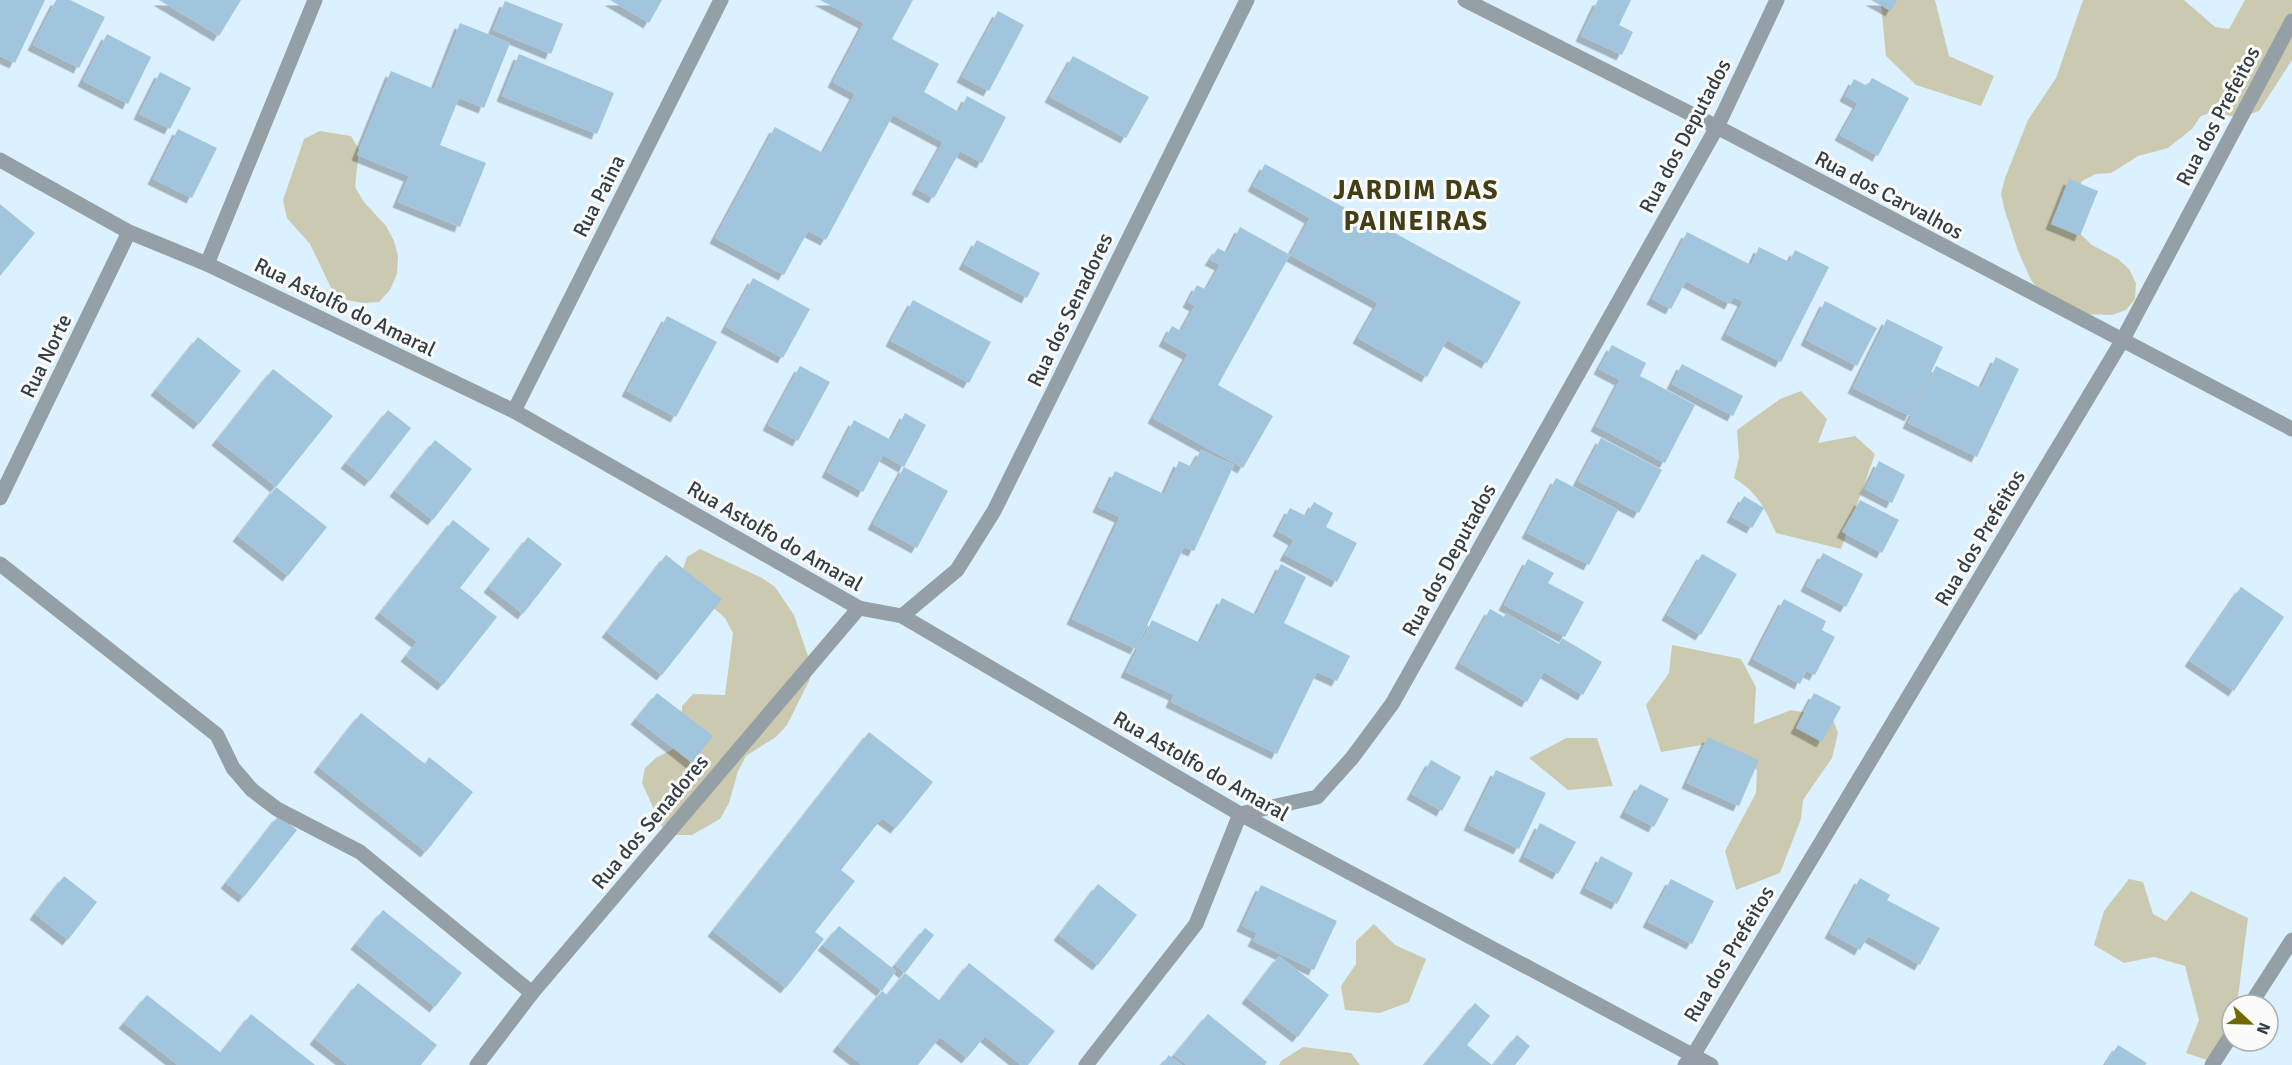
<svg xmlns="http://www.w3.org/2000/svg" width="2292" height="1065" viewBox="0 0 2292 1065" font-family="Signika,sans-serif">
	<defs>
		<filter id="shadow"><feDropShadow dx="-5.5" dy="5.5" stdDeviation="0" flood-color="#0004"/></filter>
	</defs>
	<rect width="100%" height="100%" fill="#dcf1ff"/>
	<g fill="#cbcab1">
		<path d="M 1886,0 L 1935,0 L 1949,56 L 1994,76 L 1981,106 L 1916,85 L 1886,56 L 1881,4 Z"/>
		<path d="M 2083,0 L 2184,0 L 2215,27 L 2229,29 L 2245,0 L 2292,0 L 2292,60 L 2259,111 L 2245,116 L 2230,116 L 2216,111 L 2201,116 L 2192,129 L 2168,148 L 2138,156 L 2111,173 L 2096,174 L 2082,181 L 2070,207 L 2069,223 L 2092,245 L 2118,259 L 2129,269 L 2136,283 L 2135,299 L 2126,310 L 2112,315 L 2080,314 L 2041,293 L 2031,280 L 2018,251 L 2004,208 L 2001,194 L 2005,178 L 2028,120 L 2056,78 Z"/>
		<path d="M 320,131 L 351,136 L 359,150 L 355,187 L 364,202 L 386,226 L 394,241 L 398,256 L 397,274 L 390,290 L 379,302 L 363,303 L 347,300 L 333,292 L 310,244 L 287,218 L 283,200 L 304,139 Z"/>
		<path d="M 1801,391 L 1827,419 L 1818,443 L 1855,436 L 1875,454 L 1841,549 L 1776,533 C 1763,506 1760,495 1734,478 L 1739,457 L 1737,430 L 1780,399 Z"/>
		<path d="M 700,549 L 762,578 L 775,587 L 794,615 L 810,662 L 810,679 L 787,725 L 776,737 L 746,756 L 738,771 L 729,803 L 720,819 L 692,835 L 676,835 L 662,827 L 642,783 L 645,768 L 657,757 L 672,750 L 682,738 L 682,706 L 693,694 L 725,695 L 733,633 L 725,618 L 689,587 L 682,572 L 687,557 Z"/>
		<path d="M 1672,645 L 1741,659 L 1756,687 L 1754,724 L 1791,710 L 1832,717 L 1838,733 L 1832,758 L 1803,800 L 1801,819 L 1780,873 L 1736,890 L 1725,851 L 1756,793 L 1757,770 L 1719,742 L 1661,752 L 1646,705 L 1669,673 Z"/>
		<path d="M 1566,738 L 1597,738 L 1613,786 L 1568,790 L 1529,758 Z"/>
		<path d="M 2129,879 L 2143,882 L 2153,914 L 2166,921 L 2191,891 L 2248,918 L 2237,1005 L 2232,1005 L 2232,1027 L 2207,1060 L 2186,1053 L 2199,1020 L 2185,966 L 2154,957 L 2124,963 L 2094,945 L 2104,911 Z"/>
		<path d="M 1374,924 L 1395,945 L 1426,959 L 1409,1002 L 1380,1013 L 1345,1010 L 1341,986 L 1356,964 L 1356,941 Z"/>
		<path d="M 1303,1047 L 1351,1053 L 1360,1065 L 1279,1065 L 1281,1061 Z"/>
	</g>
	<g fill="#a0c5dc" filter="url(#shadow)">
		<path d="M 0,0 L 45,0 L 15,63 L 0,56 Z"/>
		<path d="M 56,0 L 70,0 L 105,17 L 79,68 L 33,45 Z"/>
		<path d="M 159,0 L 241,0 L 219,36 Z"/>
		<path d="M 610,0 L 662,0 L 649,23 Z"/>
		<path d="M 820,0 L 913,0 L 892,39 L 939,64 L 924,92 L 959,112 L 967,96 L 1006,117 L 982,163 L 960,151 L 934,198 L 917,189 L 943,142 L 893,115 L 826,240 L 808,231 L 784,275 L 715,238 L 775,127 L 823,153 L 855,94 L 833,82 L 864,23 Z"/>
		<path d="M 1598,0 L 1631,0 L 1619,25 L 1633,32 L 1622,55 L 1581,36 Z"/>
		<path d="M 1871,0 L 1897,0 L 1891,11 Z"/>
		<path d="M 505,1 L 563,24 L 551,54 L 493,30 Z"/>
		<path d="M 998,11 L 1024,25 L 989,91 L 962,77 Z"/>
		<path d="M 460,23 L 510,43 L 484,108 L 459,98 L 440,145 L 486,163 L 460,227 L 398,202 L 409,176 L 357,155 L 391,71 L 434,89 Z"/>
		<path d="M 107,34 L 151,57 L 128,104 L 83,81 Z"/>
		<path d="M 519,54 L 614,93 L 597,134 L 502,96 Z"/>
		<path d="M 1073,56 L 1149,97 L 1126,138 L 1050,97 Z"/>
		<path d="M 160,72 L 191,88 L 170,129 L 139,114 Z"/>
		<path d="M 1872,78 L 1909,98 L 1878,156 L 1840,135 L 1858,103 L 1845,96 L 1854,79 L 1867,86 Z"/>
		<path d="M 178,129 L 217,148 L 192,198 L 153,179 Z"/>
		<path d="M 1265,164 L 1378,226 L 1369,244 L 1380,225 L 1521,302 L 1487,363 L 1447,340 L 1427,377 L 1358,338 L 1378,303 L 1290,255 L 1310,218 L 1253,186 Z"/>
		<path d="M 2069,179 L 2098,191 L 2080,236 L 2051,224 Z"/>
		<path d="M 0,204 L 35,233 L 0,276 Z"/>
		<path d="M 1240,227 L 1290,255 L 1218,385 L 1273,416 L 1243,468 L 1153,418 L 1188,354 L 1164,341 L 1172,326 L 1181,331 L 1195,306 L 1188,302 L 1197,285 L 1206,290 L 1220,265 L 1210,260 L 1218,248 L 1227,253 Z"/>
		<path d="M 1687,232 L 1751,265 L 1759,247 L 1789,262 L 1795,250 L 1829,267 L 1781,362 L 1726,334 L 1743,301 L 1734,297 L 1741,282 L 1730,304 L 1686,281 L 1671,309 L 1652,299 Z"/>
		<path d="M 977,240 L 1040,273 L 1027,298 L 964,264 Z"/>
		<path d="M 753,278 L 810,309 L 783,358 L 726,327 Z"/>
		<path d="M 913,300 L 991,342 L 969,383 L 891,341 Z"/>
		<path d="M 1825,301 L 1877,328 L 1857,366 L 1806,340 Z"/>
		<path d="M 667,316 L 717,342 L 676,417 L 627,391 Z"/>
		<path d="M 1887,319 L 1943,347 L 1910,416 L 1853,388 Z"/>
		<path d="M 198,337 L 241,371 L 199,424 L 156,390 Z"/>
		<path d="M 1612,345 L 1646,363 L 1640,376 L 1695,405 L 1665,463 L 1596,426 L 1620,380 L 1599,369 Z"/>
		<path d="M 1996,357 L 2019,369 L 1977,457 L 1908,423 L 1936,366 L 1981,388 Z"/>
		<path d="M 1682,364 L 1743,396 L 1733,416 L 1672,384 Z"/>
		<path d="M 800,366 L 830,382 L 798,441 L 768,425 Z"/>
		<path d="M 273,369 L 333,416 L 276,487 L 327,527 L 288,576 L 238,536 L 276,487 L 217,440 Z"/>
		<path d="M 388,410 L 411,428 L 370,481 L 346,463 Z"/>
		<path d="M 905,413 L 926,425 L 904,467 L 948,491 L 917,548 L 873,524 L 904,467 L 883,455 L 863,492 L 827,472 L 854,420 L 891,440 Z"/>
		<path d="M 1601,438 L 1662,470 L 1639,513 L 1578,481 Z"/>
		<path d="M 435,440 L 472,469 L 433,520 L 395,491 Z"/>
		<path d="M 1201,450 L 1234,465 L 1194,551 L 1184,547 L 1136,649 L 1072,619 L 1120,517 L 1098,507 L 1115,471 L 1164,494 L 1179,461 L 1192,467 Z"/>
		<path d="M 1879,461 L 1905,475 L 1892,503 L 1865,489 Z"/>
		<path d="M 1556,478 L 1618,510 L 1589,565 L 1527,533 Z"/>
		<path d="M 1744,496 L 1764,508 L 1752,528 L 1732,517 Z"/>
		<path d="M 1860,500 L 1899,520 L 1882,553 L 1842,532 Z"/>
		<path d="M 1314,502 L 1333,513 L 1326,527 L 1357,543 L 1337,582 L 1285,555 L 1294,540 L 1278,531 L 1290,508 L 1306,516 Z"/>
		<path d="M 453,520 L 490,549 L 460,588 L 497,617 L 443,685 L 406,656 L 417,642 L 380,613 Z"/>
		<path d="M 528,537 L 562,564 L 523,614 L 489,587 Z"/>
		<path d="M 1823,553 L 1863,574 L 1846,607 L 1806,586 Z"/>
		<path d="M 1702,554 L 1737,574 L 1701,635 L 1667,615 Z"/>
		<path d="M 666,555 L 722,599 L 662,675 L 607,632 Z"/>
		<path d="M 1528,559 L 1554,573 L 1548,583 L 1584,602 L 1565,637 L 1504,605 Z"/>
		<path d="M 1281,564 L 1306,577 L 1284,623 L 1350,656 L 1337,681 L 1317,672 L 1277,754 L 1171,702 L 1174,695 L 1126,672 L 1152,620 L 1200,643 L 1222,598 L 1256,615 Z"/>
		<path d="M 2241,587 L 2284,617 L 2234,691 L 2190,661 Z"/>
		<path d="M 1784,599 L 1826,621 L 1822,630 L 1835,637 L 1815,675 L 1806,671 L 1800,684 L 1753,659 Z"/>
		<path d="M 1490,609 L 1504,617 L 1506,613 L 1559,644 L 1562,638 L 1602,662 L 1583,695 L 1544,672 L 1527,702 L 1460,663 Z"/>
		<path d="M 657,693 L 713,736 L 692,763 L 636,719 Z"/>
		<path d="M 1814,693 L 1841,707 L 1822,742 L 1796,728 Z"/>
		<path d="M 361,713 L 425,764 L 429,757 L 473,792 L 426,852 L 319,767 Z"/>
		<path d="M 869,732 L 933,782 L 896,828 L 882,818 L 841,870 L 855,881 L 815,932 L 824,939 L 786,988 L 713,931 Z"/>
		<path d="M 1708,737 L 1759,760 L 1739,806 L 1687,783 Z"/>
		<path d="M 1431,760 L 1461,777 L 1442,811 L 1412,794 Z"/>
		<path d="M 1496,770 L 1546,793 L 1519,849 L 1469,825 Z"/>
		<path d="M 1640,784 L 1669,799 L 1654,827 L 1625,812 Z"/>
		<path d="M 279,815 L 297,830 L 244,897 L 226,883 Z"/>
		<path d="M 1540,823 L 1576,842 L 1558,874 L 1524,856 Z"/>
		<path d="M 1601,856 L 1633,873 L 1617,904 L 1585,888 Z"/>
		<path d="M 64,876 L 97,902 L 68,940 L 35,914 Z"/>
		<path d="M 1860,878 L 1890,895 L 1887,900 L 1940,928 L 1920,965 L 1868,936 L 1860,950 L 1830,933 Z"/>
		<path d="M 1671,879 L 1714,901 L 1692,944 L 1648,922 Z"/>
		<path d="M 1098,884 L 1137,915 L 1098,965 L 1059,935 Z"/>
		<path d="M 1261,885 L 1337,921 L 1314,970 L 1253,941 L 1257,933 L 1242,926 Z"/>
		<path d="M 383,910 L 462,973 L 435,1007 L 356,944 Z"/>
		<path d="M 839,926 L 896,971 L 882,991 L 887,995 L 905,973 L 940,1001 L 969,963 L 1055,1031 L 1028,1065 L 1021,1065 L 985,1036 L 967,1058 L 940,1037 L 918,1065 L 862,1065 L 838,1046 L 882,991 L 823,945 Z"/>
		<path d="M 925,928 L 934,935 L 905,973 L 895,965 Z"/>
		<path d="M 1279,956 L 1329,995 L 1298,1037 L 1247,998 Z"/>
		<path d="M 358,983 L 437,1045 L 421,1065 L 348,1065 L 315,1039 Z"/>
		<path d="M 147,995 L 221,1053 L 251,1014 L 315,1065 L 178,1065 L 124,1023 Z"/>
		<path d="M 1475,1003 L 1490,1016 L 1467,1045 L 1492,1065 L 1424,1065 Z"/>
		<path d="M 1208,1014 L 1267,1062 L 1265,1065 L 1187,1065 L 1174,1055 Z"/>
		<path d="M 1517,1035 L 1530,1046 L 1515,1065 L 1493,1065 Z"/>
		<path d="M 2118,1045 L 2147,1063 L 2145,1065 L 2105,1065 Z"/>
		<path d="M 1169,1055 L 1182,1065 L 1161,1065 Z"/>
	</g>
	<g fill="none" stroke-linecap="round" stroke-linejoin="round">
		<g stroke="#949fa6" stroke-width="15">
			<path d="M 1465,0 L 1717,127 L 2292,429"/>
			<path d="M 0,160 L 129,232 L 207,264 L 514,411 L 859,608 L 902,616 L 1240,814 L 1711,1065"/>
			<path d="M 207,264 L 315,0"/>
			<path d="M 514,411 L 721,0"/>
			<path d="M 0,498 L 129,232"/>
			<path d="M 0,564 L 217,735 L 233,768 L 252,790 L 277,809 L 360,852 L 532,993"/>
			<path d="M 902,616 L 957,570 L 994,511 L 1247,0"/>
			<path d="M 2250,1005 L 2292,940"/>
			<path d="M 477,1065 L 532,993 L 859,608"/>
			<path d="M 1086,1065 L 1196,924 L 1240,814 L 1317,797 L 1352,758 L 1392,704 L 1717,127 L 1777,0"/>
			<path d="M 1685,1065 L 1694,1054 L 2122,341 L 2292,21"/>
			<path d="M 2212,1065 L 2232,1034"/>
		</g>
	</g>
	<g text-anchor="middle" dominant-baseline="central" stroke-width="6" stroke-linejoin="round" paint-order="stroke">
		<g font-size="21" fill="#333e44" stroke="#fbfbfb">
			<text transform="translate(2218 116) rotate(-62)">Rua dos Prefeitos</text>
			<text transform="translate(1685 136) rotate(-62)">Rua dos Deputados</text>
			<text transform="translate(1889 195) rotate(28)">Rua dos Carvalhos</text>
			<text transform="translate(599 196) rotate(-63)">Rua Paina</text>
			<text transform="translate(345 307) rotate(26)">Rua Astolfo do Amaral</text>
			<text transform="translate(1070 310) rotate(-64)">Rua dos Senadores</text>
			<text transform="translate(46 356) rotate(-64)">Rua Norte</text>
			<text transform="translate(775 536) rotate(30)">Rua Astolfo do Amaral</text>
			<text transform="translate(1980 538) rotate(-59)">Rua dos Prefeitos</text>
			<text transform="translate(1449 560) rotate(-61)">Rua dos Deputados</text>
			<text transform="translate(1201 766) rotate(30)">Rua Astolfo do Amaral</text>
			<text transform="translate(650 822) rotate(-50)">Rua dos Senadores</text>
			<text transform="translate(1729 954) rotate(-59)">Rua dos Prefeitos</text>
		</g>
		<g font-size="27" font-weight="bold" letter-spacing="1.5" fill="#423f15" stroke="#fbfbfb">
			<text x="1416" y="190">JARDIM DAS<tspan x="1416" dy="31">PAINEIRAS</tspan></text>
		</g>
	</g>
	<g transform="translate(2250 1023) rotate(112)"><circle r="28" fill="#fbfbfb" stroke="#abafb2" stroke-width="1.5"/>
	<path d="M0-4.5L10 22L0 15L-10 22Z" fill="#6f6901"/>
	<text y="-9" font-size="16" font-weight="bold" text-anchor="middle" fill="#333e44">N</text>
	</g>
</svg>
